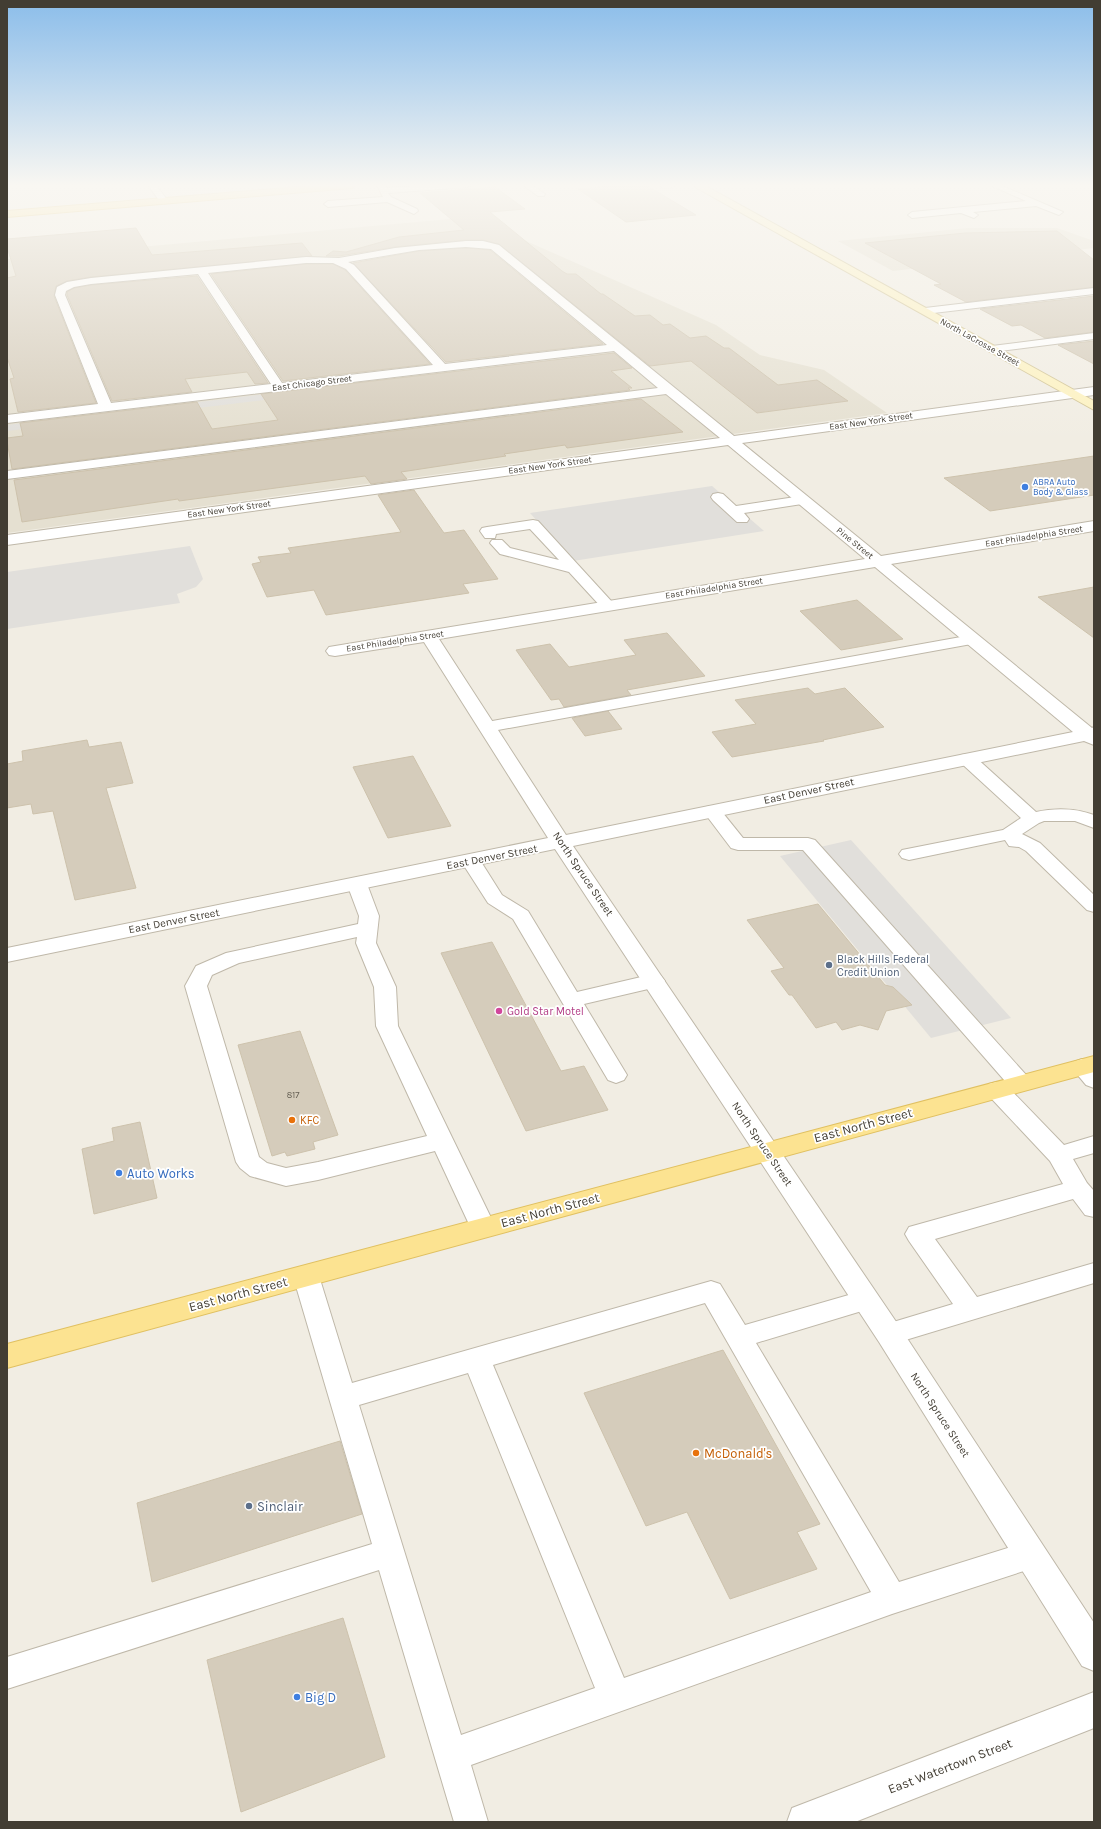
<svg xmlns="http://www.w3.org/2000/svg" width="1101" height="1829" viewBox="0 0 1101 1829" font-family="Karla,sans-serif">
	<rect width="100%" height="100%" fill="#f1ede3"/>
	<g fill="#e5e0d1">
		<path d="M 472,217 L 716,325 L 760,355 L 824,370 L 887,413 L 7,533 L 7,416 L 8,415 L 7,410 L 7,259 Z"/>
		<path d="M 968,228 L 1057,228 L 1094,241 L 1094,248 L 893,271 L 838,241 Z"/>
	</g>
	<g fill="#e1dfdb">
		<path d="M 592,355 L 597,360 L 7,431 L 7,425 Z"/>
		<path d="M 712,486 L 764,531 L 573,561 L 530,513 Z"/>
		<path d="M 190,546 L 203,579 L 196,587 L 177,594 L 180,603 L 7,629 L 7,572 Z"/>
		<path d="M 851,840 L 1011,1018 L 931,1038 L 780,856 Z"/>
	</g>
	<g fill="#d5ccbb" stroke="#cdc2ac">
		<path d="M 626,185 L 646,185 L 696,215 L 626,222 L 578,189 Z"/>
		<path d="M 495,187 L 525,209 L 490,212 L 562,271 L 567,274 L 576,274 L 601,294 L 603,294 L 635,316 L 650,315 L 663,325 L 670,324 L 690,338 L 706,336 L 724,348 L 729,348 L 778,385 L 817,380 L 848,401 L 757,413 L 691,361 L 650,366 L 499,244 L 483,240 L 466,240 L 395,247 L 339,256 L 326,256 L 333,251 L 346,252 L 399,237 L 464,230 L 420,193 Z"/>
		<path d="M 136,228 L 152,255 L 302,243 L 312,256 L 91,277 L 67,281 L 56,286 L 54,296 L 96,403 L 18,412 L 10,379 L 14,378 L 7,357 L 7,278 L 16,276 L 7,247 L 7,239 Z"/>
		<path d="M 1057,231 L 1094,260 L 1094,287 L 966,302 L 934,285 L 941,284 L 865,243 L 965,233 Z"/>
		<path d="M 466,248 L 490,250 L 603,344 L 446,362 L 353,263 L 419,251 Z"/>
		<path d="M 306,264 L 333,264 L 345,270 L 430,364 L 283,381 L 211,274 Z"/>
		<path d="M 197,276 L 268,383 L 255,384 L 247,372 L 185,379 L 192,392 L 112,401 L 67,295 L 67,292 L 74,288 L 91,285 Z"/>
		<path d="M 1094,296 L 1094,332 L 1045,338 L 1021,325 L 1012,326 L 980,309 Z"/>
		<path d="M 1094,341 L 1094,364 L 1058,345 Z"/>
		<path d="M 614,353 L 632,368 L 611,371 L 632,388 L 628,388 L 630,390 L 12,469 L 7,441 L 7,438 L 23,436 L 20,423 L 197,402 L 212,429 L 278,420 L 261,394 Z"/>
		<path d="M 641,399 L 683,432 L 567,448 L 565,445 L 504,454 L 506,456 L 401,472 L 407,479 L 371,484 L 365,476 L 179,501 L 178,499 L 22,522 L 14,480 Z"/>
		<path d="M 1094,456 L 1094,495 L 990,511 L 944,478 Z"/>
		<path d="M 414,490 L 444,533 L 464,530 L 498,579 L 463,584 L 469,593 L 326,615 L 314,590 L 267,597 L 252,564 L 261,562 L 258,557 L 291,553 L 288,548 L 401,532 L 378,495 Z"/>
		<path d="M 1094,587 L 1094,638 L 1038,597 Z"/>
		<path d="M 857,600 L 903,639 L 841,650 L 800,611 Z"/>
		<path d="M 667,633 L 705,676 L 627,690 L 631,695 L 564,707 L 559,699 L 551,700 L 516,650 L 550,644 L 569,667 L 636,655 L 624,640 Z"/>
		<path d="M 808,688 L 815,694 L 845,688 L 884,727 L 823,740 L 824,741 L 732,757 L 712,732 L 756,724 L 735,700 Z"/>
		<path d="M 608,711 L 622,729 L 585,736 L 572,718 Z"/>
		<path d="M 87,740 L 89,747 L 121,742 L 133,783 L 106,788 L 136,888 L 75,900 L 53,811 L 33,814 L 31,804 L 7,808 L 7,764 L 23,761 L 22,751 Z"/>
		<path d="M 413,756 L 451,826 L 388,838 L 353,767 Z"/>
		<path d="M 818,904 L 885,985 L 893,987 L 912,1005 L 886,1011 L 878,1030 L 860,1025 L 842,1030 L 836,1022 L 816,1028 L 792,995 L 789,995 L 771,971 L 784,968 L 747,920 Z"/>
		<path d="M 492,942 L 561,1071 L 584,1066 L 608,1110 L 526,1131 L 441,953 Z"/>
		<path d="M 300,1031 L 338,1135 L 313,1142 L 315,1149 L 287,1156 L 285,1152 L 272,1156 L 238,1045 Z"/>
		<path d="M 140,1122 L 157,1198 L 94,1214 L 82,1149 L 114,1141 L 112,1128 Z"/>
		<path d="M 723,1350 L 820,1524 L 797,1532 L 817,1569 L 730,1599 L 687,1512 L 646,1526 L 584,1393 Z"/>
		<path d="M 340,1441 L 362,1514 L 152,1582 L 137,1503 Z"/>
		<path d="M 343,1618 L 385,1757 L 241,1812 L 207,1660 Z"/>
	</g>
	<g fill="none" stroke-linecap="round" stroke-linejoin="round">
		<defs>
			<g id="service">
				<path d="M 148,185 L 156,185 L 168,201 L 167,203 L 161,203 Z"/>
				<path d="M 377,185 L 385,185 L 386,188 L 436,185 L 471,185 L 467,187 L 388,193 L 391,197 L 417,209 L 418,211 L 414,214 L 387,202 L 328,207 L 324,204 L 328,201 L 383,197 Z"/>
				<path d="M 523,185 L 532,185 L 545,194 L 544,196 L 538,196 Z"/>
				<path d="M 659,185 L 675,185 C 672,189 662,189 659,185 Z"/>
				<path d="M 990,185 L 1000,185 L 1063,212 L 1059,215 L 1036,206 L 973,212 L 978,215 L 974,218 L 961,213 L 912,218 L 908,215 L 912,212 L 1026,201 Z"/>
				<path d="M 1094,333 L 1094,339 L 992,352 L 987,349 L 992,346 Z"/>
				<path d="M 718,493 L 723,494 L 736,506 L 802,496 L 807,497 L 809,500 L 807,503 L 802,504 L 744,513 L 749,519 L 747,522 L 737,522 L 713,500 L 711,497 L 713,494 Z"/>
				<path d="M 533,520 L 538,521 L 613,603 L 615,606 L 613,609 L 608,610 L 603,609 L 569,572 L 500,554 L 490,543 L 492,540 L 502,540 L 510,548 L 559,560 L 530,529 L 496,534 L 495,538 L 485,538 L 480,531 L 482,528 L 487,527 Z"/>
				<path d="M 972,635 L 977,637 L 980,640 L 977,643 L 487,732 L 481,731 L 479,727 L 481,723 L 487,722 Z"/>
				<path d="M 967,754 L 973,755 L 1036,812 C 1054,808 1076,808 1094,815 L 1094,828 L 1075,821 L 1044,821 L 1039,823 L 1022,834 L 1040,843 L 1094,895 L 1094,912 L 1087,910 L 1026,851 L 1019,847 L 1009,846 L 1005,840 L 909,860 L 902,858 L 899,854 L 902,850 L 1003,830 L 1021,818 L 961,763 L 958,759 L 961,755 Z"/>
				<path d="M 712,806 L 718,807 L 743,838 L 808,838 L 815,840 L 1028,1077 L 1031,1083 L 1028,1089 L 1020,1091 L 1012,1089 L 803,850 L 738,850 L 731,848 L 703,811 L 706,807 Z"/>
				<path d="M 471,855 L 478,857 L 502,895 L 528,911 L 577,992 L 654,974 L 661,976 L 665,981 L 661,986 L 584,1004 L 627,1075 L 624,1080 L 616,1083 L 608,1080 L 513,919 L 488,903 L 461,861 L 464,857 Z"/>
				<path d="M 357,878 L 364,880 L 367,884 L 379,916 L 376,943 L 396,987 L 398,1026 L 496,1228 L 492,1235 L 483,1237 L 474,1235 L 435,1151 L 318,1180 L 286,1186 L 250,1176 L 240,1168 L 236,1162 L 185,986 L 196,966 L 226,953 L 358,924 L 359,916 L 347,884 L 350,880 ZM 357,937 L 356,943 L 374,987 L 376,1026 L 427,1136 L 318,1162 L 286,1168 L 267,1163 L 259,1157 L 207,986 L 212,975 L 239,963 Z"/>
				<path d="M 1082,1059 L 1090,1062 L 1094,1066 L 1094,1088 L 1086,1085 L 1071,1067 L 1074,1062 Z"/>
				<path d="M 997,1082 L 1005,1084 L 1064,1145 L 1094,1136 L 1094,1153 L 1073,1159 L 1087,1183 L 1094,1191 L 1094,1217 L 1085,1215 L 1073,1199 L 935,1239 L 977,1297 L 1094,1263 L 1094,1283 L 889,1345 L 880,1342 L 876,1334 L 880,1326 L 953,1304 L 909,1241 L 905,1234 L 909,1227 L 1063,1184 L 1050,1161 L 989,1096 L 986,1090 L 989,1084 Z"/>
				<path d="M 306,1266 L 315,1269 L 319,1276 L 352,1383 L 711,1281 L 720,1284 L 745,1325 L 866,1290 L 875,1293 L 879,1300 L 875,1307 L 756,1343 L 899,1582 L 1030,1541 L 1041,1545 L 1045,1555 L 1041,1565 L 1030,1569 L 892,1614 L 471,1765 L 488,1822 L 454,1822 L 379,1570 L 7,1689 L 7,1657 L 372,1544 L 293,1276 L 297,1269 ZM 705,1303 L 871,1592 L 624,1678 L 493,1365 ZM 468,1373 L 595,1688 L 461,1735 L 359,1405 Z"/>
			</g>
			<g id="minor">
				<path d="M 466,241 L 483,241 L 499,245 L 734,436 L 1094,387 L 1094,395 L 742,443 L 881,556 L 1094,521 L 1094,531 L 891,564 L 1092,728 L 1094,727 L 1094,745 L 1084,741 L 573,846 L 899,1326 L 1094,1623 L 1094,1671 L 1082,1666 L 879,1342 L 555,849 L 7,962 L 7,948 L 548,838 L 424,642 L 335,656 L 329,655 L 326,651 L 329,647 L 865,559 L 728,445 L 7,545 L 7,535 L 720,438 L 666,394 L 7,479 L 7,471 L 658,388 L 614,351 L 7,423 L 7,415 L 98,404 L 55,295 L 57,287 L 67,282 L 91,278 L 306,257 L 339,258 L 395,248 ZM 466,247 L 491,249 L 607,345 L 445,364 L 354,265 L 348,262 L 419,250 ZM 306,263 L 333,263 L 346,269 L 433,365 L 282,383 L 208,273 ZM 198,274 L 271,384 L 111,403 L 65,295 L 66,291 L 74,287 L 91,284 ZM 875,567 L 1073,732 L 566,835 L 439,639 Z"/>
				<path d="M 1094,288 L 1094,294 L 925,314 L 919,311 L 925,308 Z"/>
				<path d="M 1094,1692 L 1094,1728 L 855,1822 L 787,1822 L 792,1808 Z"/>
			</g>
			<path id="secondary" d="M 694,185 L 704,185 L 1094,401 L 1094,410 L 695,187 Z"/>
			<g id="primary">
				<path d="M 323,185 L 356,185 L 352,188 L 7,217 L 7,211 Z"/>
				<path d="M 1094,1056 L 1094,1072 L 7,1368 L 7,1344 Z"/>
			</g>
		</defs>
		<use href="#service" stroke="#bfb8a9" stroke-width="2"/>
		<use href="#minor" stroke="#bfb8a9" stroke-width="2"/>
		<use href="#secondary" stroke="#d1c393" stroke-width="2"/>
		<use href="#primary" stroke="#e0c061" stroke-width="2"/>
		<use href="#service" fill="#fff" fill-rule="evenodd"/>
		<use href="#minor" fill="#fff" fill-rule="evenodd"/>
		<use href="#secondary" fill="#fdf2c0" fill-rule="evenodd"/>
		<use href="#primary" fill="#fce391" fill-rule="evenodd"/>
	</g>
	<linearGradient id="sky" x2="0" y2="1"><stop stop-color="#8bbdea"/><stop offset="0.42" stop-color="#f9f7f2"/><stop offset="1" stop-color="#f9f7f2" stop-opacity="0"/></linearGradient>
	<rect width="1101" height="441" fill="url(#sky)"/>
	<g fill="#3f7fe0" stroke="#fff" stroke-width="1.5">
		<circle cx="1025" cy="487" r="4"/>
		<circle cx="119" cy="1173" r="4"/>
		<circle cx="297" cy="1697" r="4"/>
	</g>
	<g fill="#5c6f8a" stroke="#fff" stroke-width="1.5">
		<circle cx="829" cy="965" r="4"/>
		<circle cx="249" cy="1506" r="4"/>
	</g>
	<circle fill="#d1479c" stroke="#fff" stroke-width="1.5" cx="499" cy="1011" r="4"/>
	<g fill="#e8710a" stroke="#fff" stroke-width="1.5">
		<circle cx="292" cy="1120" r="4"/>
		<circle cx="696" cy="1453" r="4"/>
	</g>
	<g text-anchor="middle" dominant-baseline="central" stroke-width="3.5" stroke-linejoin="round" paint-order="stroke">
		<g font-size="9" fill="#423d33" stroke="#fff">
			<text transform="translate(980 342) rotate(29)">North LaCrosse Street</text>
			<text transform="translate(312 383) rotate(-7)">East Chicago Street</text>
			<text transform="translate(871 421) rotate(-8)">East New York Street</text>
			<text transform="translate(550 465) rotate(-8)">East New York Street</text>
			<text transform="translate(229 509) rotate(-8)">East New York Street</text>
			<text transform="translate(1034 536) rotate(-9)">East Philadelphia Street</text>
			<text transform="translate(855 543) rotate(39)">Pine Street</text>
			<text transform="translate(714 588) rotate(-9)">East Philadelphia Street</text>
			<text transform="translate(395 641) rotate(-9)">East Philadelphia Street</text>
		</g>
		<g font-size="9" fill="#366cbe" stroke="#fff" text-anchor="start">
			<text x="1033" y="482">ABRA Auto<tspan x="1033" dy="10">Body &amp; Glass</tspan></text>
		</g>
		<g font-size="9" fill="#676155">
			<text x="293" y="1095">817</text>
		</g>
		<g font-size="11" fill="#423d33" stroke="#fff">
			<text transform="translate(809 791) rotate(-12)">East Denver Street</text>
			<text transform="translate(492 857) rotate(-11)">East Denver Street</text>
			<text transform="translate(583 874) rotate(56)">North Spruce Street</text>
			<text transform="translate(174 921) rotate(-11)">East Denver Street</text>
			<text transform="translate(762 1144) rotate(56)">North Spruce Street</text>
			<text transform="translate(940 1415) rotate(57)">North Spruce Street</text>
		</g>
		<g font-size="11" fill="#4e5e75" stroke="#fff" text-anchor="start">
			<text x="837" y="959">Black Hills Federal<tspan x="837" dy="13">Credit Union</tspan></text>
		</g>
		<g font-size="11" fill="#b23c85" stroke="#fff" text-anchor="start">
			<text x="507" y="1011">Gold Star Motel</text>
		</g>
		<g font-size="11" fill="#c56008" stroke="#fff" text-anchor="start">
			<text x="300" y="1120">KFC</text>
		</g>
		<g font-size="13" fill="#423d33" stroke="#fff">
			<text transform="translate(863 1125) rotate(-15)">East North Street</text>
			<text transform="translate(550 1210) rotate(-15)">East North Street</text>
			<text transform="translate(238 1294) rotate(-15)">East North Street</text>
			<text transform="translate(950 1766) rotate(-21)">East Watertown Street</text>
		</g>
		<g font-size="13" fill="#366cbe" stroke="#fff" text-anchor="start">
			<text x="127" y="1173">Auto Works</text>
			<text x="305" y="1697">Big D</text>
		</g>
		<g font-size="13" fill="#c56008" stroke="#fff" text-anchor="start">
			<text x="704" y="1453">McDonald's</text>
		</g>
		<g font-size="13" fill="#4e5e75" stroke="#fff" text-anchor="start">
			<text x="257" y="1506">Sinclair</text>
		</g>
	</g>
	<rect width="1101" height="1829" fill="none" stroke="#423d33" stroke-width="16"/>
</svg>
